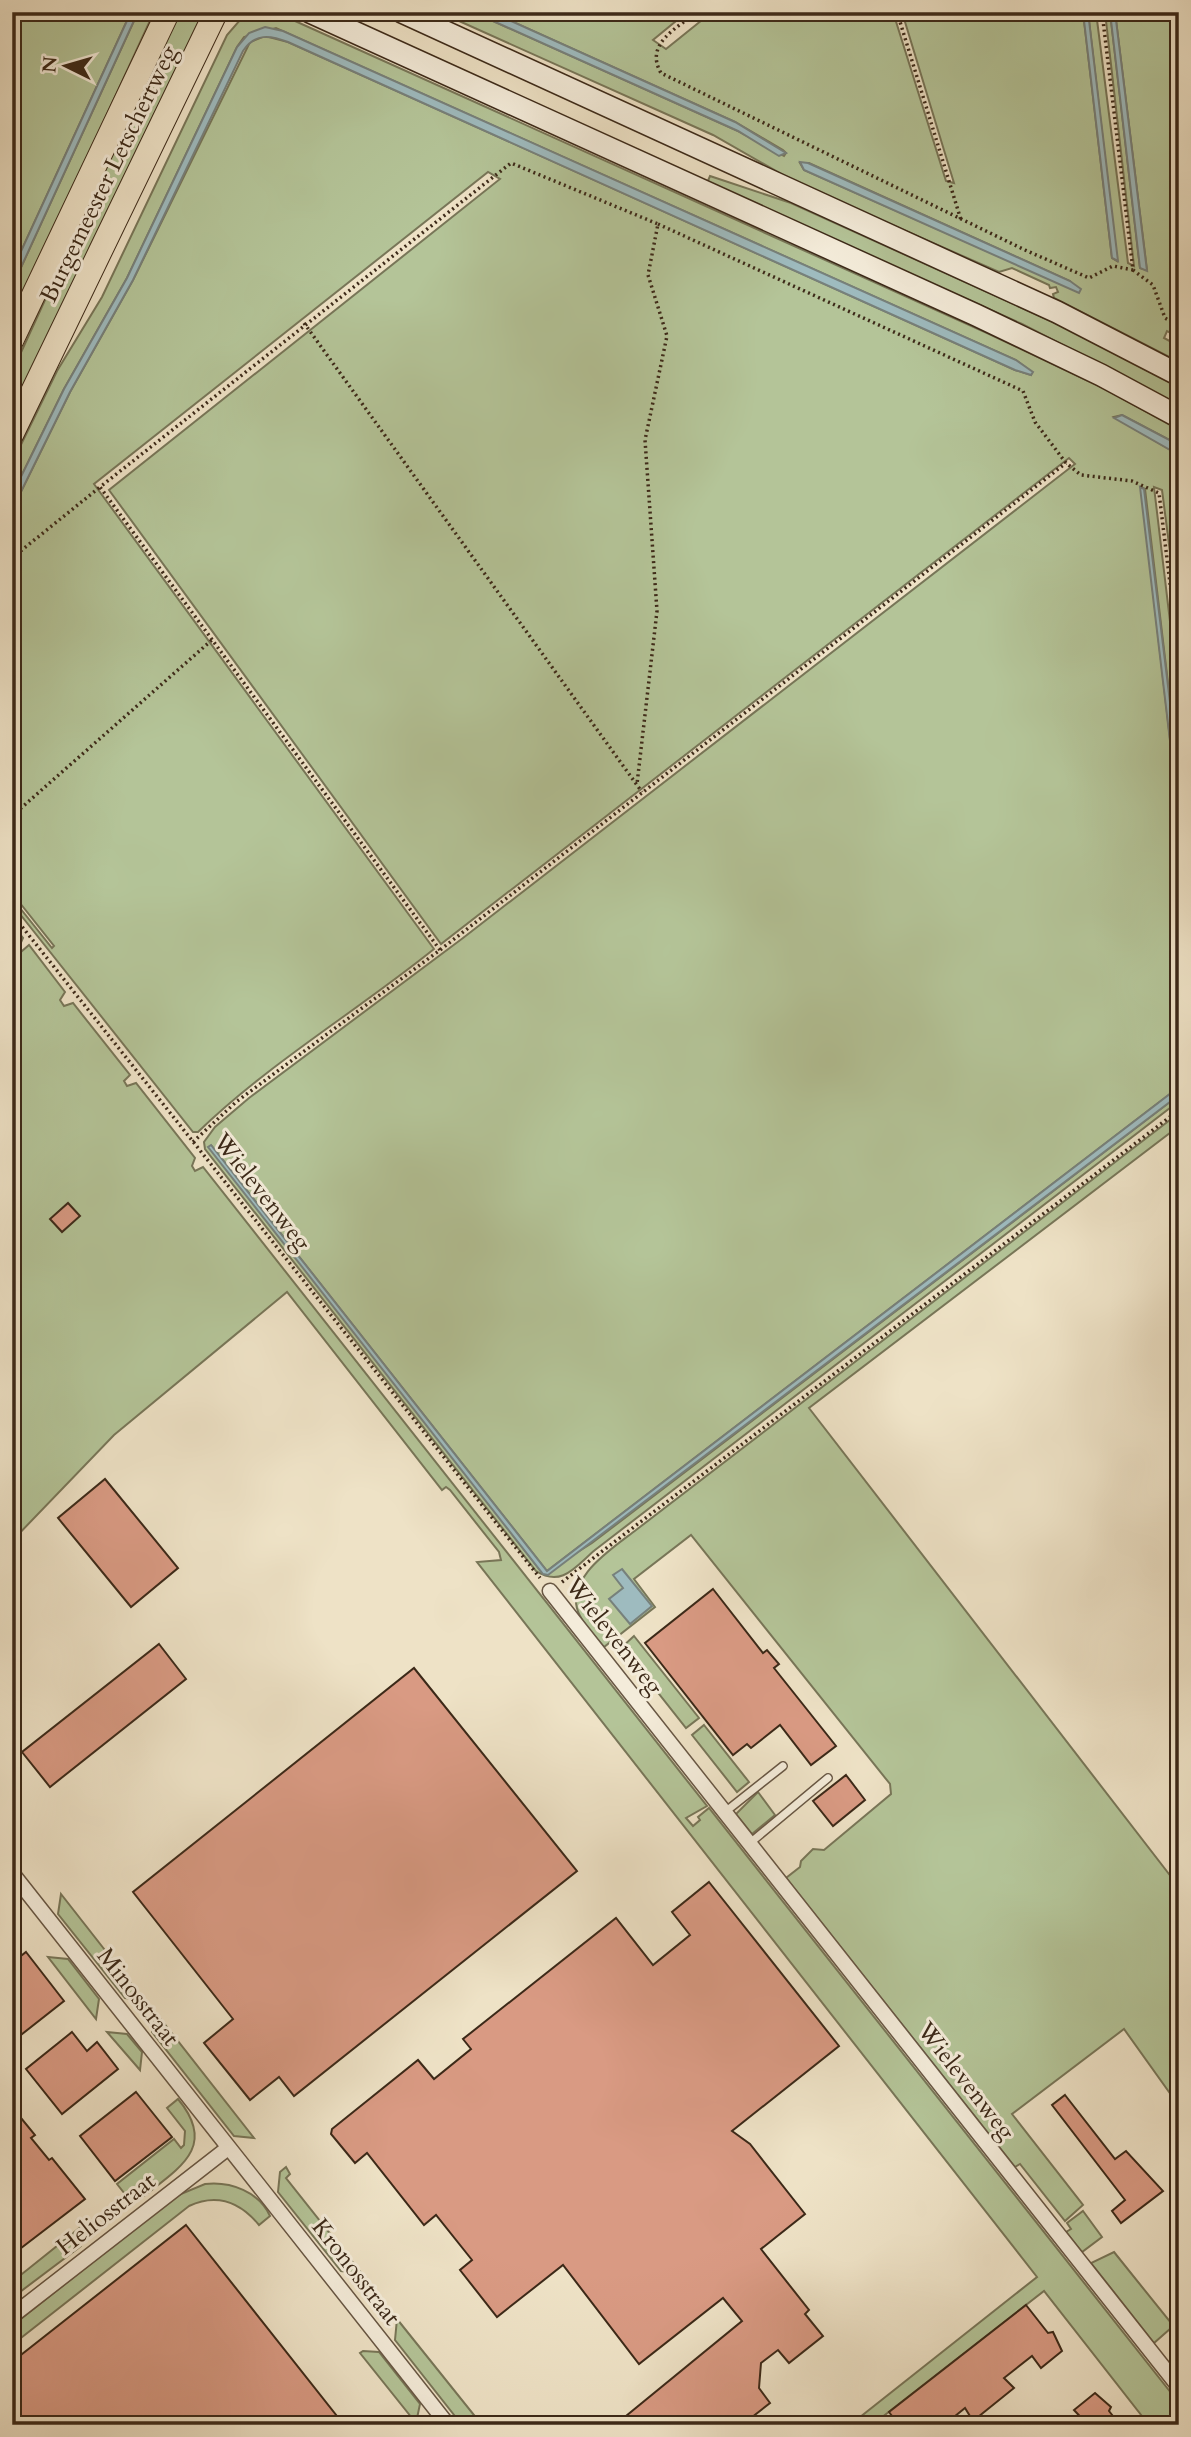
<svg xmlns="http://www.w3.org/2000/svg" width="1191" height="2437" viewBox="0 0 1191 2437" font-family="Cardo,serif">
	<rect width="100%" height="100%" fill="#eee2c6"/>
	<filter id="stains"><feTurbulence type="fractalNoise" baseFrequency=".00286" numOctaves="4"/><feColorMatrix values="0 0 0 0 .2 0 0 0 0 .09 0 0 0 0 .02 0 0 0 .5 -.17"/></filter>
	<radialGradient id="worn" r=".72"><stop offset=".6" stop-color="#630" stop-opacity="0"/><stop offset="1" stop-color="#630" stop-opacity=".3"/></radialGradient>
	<g fill="#b4c498" stroke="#787658" stroke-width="2" fill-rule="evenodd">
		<path d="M 12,12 L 131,12 L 12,271 Z"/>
		<path d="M 138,12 L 154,12 L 12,321 L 12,287 Z"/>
		<path d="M 177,12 L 205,12 L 12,415 L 12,372 Z"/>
		<path d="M 259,12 L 284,16 L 987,333 L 1105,389 L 1179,430 L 1179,445 L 1122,415 L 1114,417 L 1179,455 L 1179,546 L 1173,495 L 1179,622 L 1162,490 L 1154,487 L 1179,697 L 1179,776 L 1145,489 L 1141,487 L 1179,817 L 1179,1087 L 547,1571 L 211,1145 L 543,1574 L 592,1543 L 1179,1095 L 1179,1101 L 595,1550 C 576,1566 562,1588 536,1571 L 205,1149 L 204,1142 L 215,1127 L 249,1098 L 463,938 L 1075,464 L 1069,458 L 441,944 L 109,490 L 500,179 L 488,172 L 94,484 L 434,949 C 357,1011 268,1064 198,1132 L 193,1132 L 12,904 L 12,898 L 52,948 L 54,946 L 12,893 L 12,557 L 17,544 L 12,536 L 12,510 L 70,392 L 133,280 L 250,42 L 265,36 L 288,42 L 1015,370 L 1031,375 L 1032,372 L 1016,360 L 276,28 L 244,37 L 237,47 L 127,278 L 64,389 L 12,495 L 12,463 L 57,371 L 102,297 L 227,35 L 240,20 Z"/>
		<path d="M 439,12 L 473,12 L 738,131 L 784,156 L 786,153 L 783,150 L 735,122 L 491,12 L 687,12 L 653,40 L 666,49 L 712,12 L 893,12 L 946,181 L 954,183 L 902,12 L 1083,12 L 1112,258 L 1117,261 L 1088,12 L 1096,12 L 1128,263 L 1134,266 L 1105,12 L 1110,12 L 1140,268 L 1147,270 L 1115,12 L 1179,12 L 1179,337 L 1167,331 L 1164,338 L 1179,346 L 1179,362 L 1054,298 L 1053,294 L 1058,292 L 1056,287 L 1050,288 L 1049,285 L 1012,268 L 999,272 L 799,184 L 713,135 ZM 800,163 L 809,163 L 1070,281 L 1079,292 L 804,170 Z"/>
		<path d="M 710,176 L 791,203 L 1062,326 L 1179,387 L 1179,405 L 1022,324 L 707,183 Z"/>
		<path d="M 12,924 L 23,938 L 19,947 L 22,951 L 29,945 L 65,992 L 60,1000 L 64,1006 L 73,1003 L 130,1075 L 124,1081 L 127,1086 L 136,1083 L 195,1158 L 192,1166 L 195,1171 L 203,1167 L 707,1806 L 686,1818 L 693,1826 L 700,1820 L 698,1817 L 709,1808 L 1179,2403 L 1179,2425 L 1149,2425 L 1044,2291 L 872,2425 L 850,2425 L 1037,2277 L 477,1562 L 501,1560 L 499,1552 L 450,1490 L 446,1487 L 442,1490 L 287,1292 L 114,1435 L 12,1541 L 12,935 L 20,941 L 12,931 Z"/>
		<path d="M 1179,1113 L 1179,1126 L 809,1408 L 1179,1887 L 1179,2106 L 1124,2029 L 1012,2114 L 1083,2205 L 1065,2221 L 1020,2164 L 1015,2167 L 786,1878 L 800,1867 L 801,1861 L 813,1849 L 824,1850 L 891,1794 L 890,1784 L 691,1535 L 634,1579 L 655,1607 L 604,1647 C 596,1637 585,1627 580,1616 C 561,1580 613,1548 636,1530 Z"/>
		<path d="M 634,1636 L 699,1718 L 686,1728 L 622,1647 Z"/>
		<path d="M 704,1725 L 749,1782 L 737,1792 L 692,1735 Z"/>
		<path d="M 758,1792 L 775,1815 L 752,1834 L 736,1814 Z"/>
		<path d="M 61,1894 L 144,2000 L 125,1998 L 58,1914 Z"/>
		<path d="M 48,1957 L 68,1959 L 99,1999 L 96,2019 Z"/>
		<path d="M 156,2013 L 254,2138 L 234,2136 L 152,2032 Z"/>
		<path d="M 107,2032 L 127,2034 L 142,2052 L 140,2070 Z"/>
		<path d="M 178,2099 C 217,2146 181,2167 144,2196 L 125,2194 L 117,2184 L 174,2139 L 181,2148 L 184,2145 L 185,2131 L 167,2108 Z"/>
		<path d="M 286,2167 L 290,2174 L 286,2178 L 362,2274 L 341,2271 L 278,2192 L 280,2172 Z"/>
		<path d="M 205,2184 C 231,2181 259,2192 270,2216 L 259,2225 C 240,2202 217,2193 189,2206 L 12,2345 L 12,2326 L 176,2196 Z"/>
		<path d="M 1083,2211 L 1102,2237 L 1082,2252 L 1066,2232 L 1071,2229 L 1067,2223 Z"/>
		<path d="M 82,2226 L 81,2246 L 12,2298 L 12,2276 L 15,2279 L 20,2274 L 16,2269 L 12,2271 L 16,2268 L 22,2274 Z"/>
		<path d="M 1114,2252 L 1171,2323 L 1177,2319 L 1179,2321 L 1154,2343 L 1091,2263 Z"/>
		<path d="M 397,2319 L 482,2425 L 462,2425 L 395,2340 Z"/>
		<path d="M 363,2351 L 379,2352 L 420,2404 L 416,2423 L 360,2353 Z"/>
	</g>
	<g fill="#9ebbbf" stroke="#77817c" stroke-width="2">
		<path d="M 131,12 L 138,12 L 12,287 L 12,271 Z"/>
		<path d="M 473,12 L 491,12 L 735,122 L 786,153 L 779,156 L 738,131 Z"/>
		<path d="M 1083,12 L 1088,12 L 1118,261 L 1112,258 Z"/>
		<path d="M 1110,12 L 1115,12 L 1147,271 L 1140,268 Z"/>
		<path d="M 265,27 L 283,31 L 1016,360 L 1033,372 L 1031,375 L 1015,370 L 288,42 C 270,35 255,33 243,51 L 133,280 L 70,392 L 12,510 L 12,495 L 64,389 L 127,278 L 237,47 L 249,33 Z"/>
		<path d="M 800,162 L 808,163 L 1070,281 L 1081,289 L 1079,293 L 804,170 Z"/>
		<path d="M 1122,415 L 1179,445 L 1179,455 L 1114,418 Z"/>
		<path d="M 1140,487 L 1144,489 L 1179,776 L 1179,817 Z"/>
		<path d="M 1179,1087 L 1179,1095 L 548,1575 L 543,1574 L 208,1147 L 211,1145 L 547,1571 Z"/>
		<path d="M 622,1569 L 652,1606 L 630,1624 L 609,1599 L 623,1588 L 613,1575 Z"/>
	</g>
	<g fill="#d99a83" stroke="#3c2918" stroke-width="2">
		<path d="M 68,1203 L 80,1216 L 62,1232 L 50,1219 Z"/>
		<path d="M 105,1479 L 178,1568 L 131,1607 L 58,1518 Z"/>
		<path d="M 713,1589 L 763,1653 L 767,1650 L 779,1664 L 774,1668 L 836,1746 L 811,1765 L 780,1725 L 751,1748 L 747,1744 L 733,1755 L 645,1643 Z"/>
		<path d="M 159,1644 L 186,1679 L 50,1787 L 22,1752 Z"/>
		<path d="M 414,1668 L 577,1871 L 294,2096 L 279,2077 L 250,2100 L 204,2043 L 233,2019 L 133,1892 Z"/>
		<path d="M 846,1775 L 865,1800 L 833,1826 L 813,1801 Z"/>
		<path d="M 709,1882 L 839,2046 L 732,2131 L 750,2144 L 805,2214 L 761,2249 L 809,2310 L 805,2314 L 823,2336 L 789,2363 L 778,2350 L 761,2363 L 759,2388 L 770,2403 L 742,2425 L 615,2425 L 742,2321 L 723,2298 L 639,2364 L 563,2265 L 497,2317 L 460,2270 L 472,2260 L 436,2215 L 424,2225 L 367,2153 L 355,2163 L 331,2134 L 332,2129 L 418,2060 L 434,2079 L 471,2049 L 463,2039 L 616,1918 L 653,1965 L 690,1935 L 672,1912 Z"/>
		<path d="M 26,1952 L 64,2001 L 12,2042 L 12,1963 Z"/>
		<path d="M 72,2032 L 87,2051 L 97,2042 L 118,2069 L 62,2114 L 26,2069 Z"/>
		<path d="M 136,2092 L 172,2137 L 115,2181 L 80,2136 Z"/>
		<path d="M 1065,2095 L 1115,2159 L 1126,2151 L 1163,2191 L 1121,2223 L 1112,2211 L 1125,2200 L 1052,2105 Z"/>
		<path d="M 12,2107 L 35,2135 L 31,2138 L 49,2160 L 52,2158 L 85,2199 L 12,2255 Z"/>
		<path d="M 186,2225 L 344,2425 L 12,2425 L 12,2362 Z"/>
		<path d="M 1026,2305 L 1048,2333 L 1053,2332 L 1062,2351 L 1041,2368 L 1032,2356 L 1004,2378 L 1014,2388 L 973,2421 L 965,2408 L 944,2425 L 899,2425 L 889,2412 Z"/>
		<path d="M 1095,2393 L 1111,2407 L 1109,2411 L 1120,2425 L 1088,2425 L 1074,2410 Z"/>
	</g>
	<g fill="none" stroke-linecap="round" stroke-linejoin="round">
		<defs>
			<g id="lane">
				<path d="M 725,1812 L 783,1766"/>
				<path d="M 750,1843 L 828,1778"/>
			</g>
			<g id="street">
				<path d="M 550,1591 L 1179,2387"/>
				<path d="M 12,1873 L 448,2425"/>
				<path d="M 12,2316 L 228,2148"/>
			</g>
			<g id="secondary">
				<path d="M 310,12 L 976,315 L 1101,375 L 1179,417"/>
				<path d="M 402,12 L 1057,312 L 1179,375"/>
			</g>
			<g id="primary">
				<path d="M 12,340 L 168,12"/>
				<path d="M 12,434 L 216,12"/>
			</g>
		</defs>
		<use href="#lane" stroke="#685744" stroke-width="10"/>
		<use href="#street" stroke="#685744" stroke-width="17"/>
		<use href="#secondary" stroke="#3c2918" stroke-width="24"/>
		<use href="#primary" stroke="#3c2918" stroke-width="25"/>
		<g stroke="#3c2918" stroke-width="3.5" stroke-dasharray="2 3.5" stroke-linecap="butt">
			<path d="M 697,12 C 677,28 644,44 661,73 L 1025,250 L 1089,278 L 1113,266 L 1133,270 L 1102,12"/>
			<path d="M 897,12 L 961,220"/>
			<path d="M 658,224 L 1023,391 L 1035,422 L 1066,463 L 1081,475 L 1132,481 L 1159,493 L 1179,657"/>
			<path d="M 1133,270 L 1153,285 L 1165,318 L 1179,326"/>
			<path d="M 304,323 L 642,792"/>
			<path d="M 12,558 L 100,487"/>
			<path d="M 12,816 L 213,639"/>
			<path d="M 12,914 L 540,1578"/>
			<path d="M 440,950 L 100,487 L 511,163 L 658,224 L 648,275 L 667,336 L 645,440 L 657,611 L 637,784"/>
			<path d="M 193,1142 L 236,1102 L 440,950 L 1066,463"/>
			<path d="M 562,1582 L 1179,1110"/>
		</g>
		<use href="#lane" stroke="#f4ecda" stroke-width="7"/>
		<use href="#street" stroke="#f4ecda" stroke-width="14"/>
		<use href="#secondary" stroke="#f4ecda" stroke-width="21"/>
		<use href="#primary" stroke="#eee2c6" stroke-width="23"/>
	</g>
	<g text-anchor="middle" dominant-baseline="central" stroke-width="6" stroke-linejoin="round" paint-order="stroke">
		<g font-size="24" fill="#3c2918" stroke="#f4ecda">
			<text transform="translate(109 174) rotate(-64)">Burgemeester Letschertweg</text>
			<text transform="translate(262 1192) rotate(52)">Wielevenweg</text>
			<text transform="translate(614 1636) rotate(52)">Wielevenweg</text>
			<text transform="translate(138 1997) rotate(52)">Minosstraat</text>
			<text transform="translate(966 2081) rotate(52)">Wielevenweg</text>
			<text transform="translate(106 2214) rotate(-38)">Heliosstraat</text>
			<text transform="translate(356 2272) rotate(52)">Kronosstraat</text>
		</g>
	</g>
	<rect width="1191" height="2437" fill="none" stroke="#eee2c6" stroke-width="42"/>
	<rect x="14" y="14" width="1163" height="2409" fill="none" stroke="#3c2918" stroke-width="3.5"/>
	<rect x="21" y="21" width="1149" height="2395" fill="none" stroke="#3c2918" stroke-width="2"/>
	<g transform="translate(66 66) rotate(275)" stroke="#f4ecda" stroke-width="5" paint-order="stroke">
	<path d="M0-5L12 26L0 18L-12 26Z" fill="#3c2918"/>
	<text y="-10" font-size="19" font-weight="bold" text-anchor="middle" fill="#3c2918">N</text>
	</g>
	<rect width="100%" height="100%" filter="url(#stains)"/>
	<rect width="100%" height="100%" fill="url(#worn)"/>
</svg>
